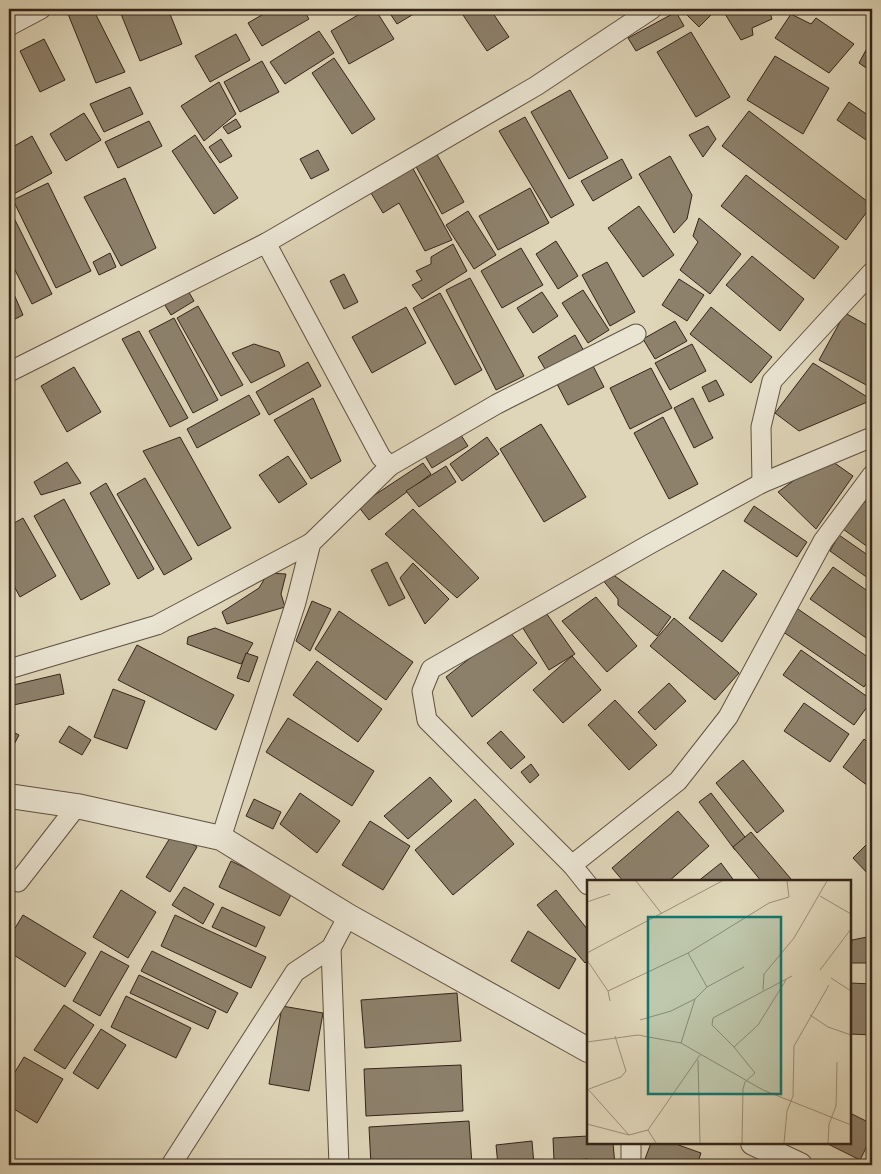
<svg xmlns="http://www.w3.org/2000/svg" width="881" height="1174" viewBox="0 0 881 1174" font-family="Cardo,serif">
	<rect width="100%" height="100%" fill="#dfd6b9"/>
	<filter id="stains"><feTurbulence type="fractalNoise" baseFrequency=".004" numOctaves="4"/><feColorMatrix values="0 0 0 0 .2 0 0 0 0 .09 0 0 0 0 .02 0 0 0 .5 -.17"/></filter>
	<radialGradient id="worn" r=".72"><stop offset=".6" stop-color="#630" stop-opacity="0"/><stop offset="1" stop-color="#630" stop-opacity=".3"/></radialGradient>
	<g fill="#8d816c" stroke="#342419">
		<path d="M 66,9 L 93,9 L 125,72 L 96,83 Z"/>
		<path d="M 119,9 L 168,9 L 182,44 L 140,61 Z"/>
		<path d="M 272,9 L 303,9 L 309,19 L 262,46 L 248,23 Z"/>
		<path d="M 368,9 L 375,9 L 394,39 L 349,64 L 331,31 Z"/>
		<path d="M 387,9 L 422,9 L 397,24 Z"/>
		<path d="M 459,9 L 490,9 L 509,37 L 487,51 Z"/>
		<path d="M 681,9 L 717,9 L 699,27 Z"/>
		<path d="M 722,9 L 772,9 L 769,10 L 772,19 L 752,28 L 753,35 L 741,40 Z"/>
		<path d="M 794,9 L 814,9 L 797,15 Z"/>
		<path d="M 832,9 L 846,9 L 833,13 Z"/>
		<path d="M 676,12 L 684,26 L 636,51 L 628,38 Z"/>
		<path d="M 791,14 L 811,24 L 816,18 L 854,44 L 829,73 L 775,38 Z"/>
		<path d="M 319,31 L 334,53 L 285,84 L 270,62 Z"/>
		<path d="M 691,32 L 730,97 L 696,117 L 657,52 Z"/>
		<path d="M 236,34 L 250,60 L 210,82 L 195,56 Z"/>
		<path d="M 44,39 L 65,80 L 40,92 L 20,51 Z"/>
		<path d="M 872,39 L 872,72 L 859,63 Z"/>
		<path d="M 775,56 L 829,88 L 803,134 L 747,100 Z"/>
		<path d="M 334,58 L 375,119 L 352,134 L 312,73 Z"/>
		<path d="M 262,61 L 279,92 L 240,112 L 224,82 Z"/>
		<path d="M 219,82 L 236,114 L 204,141 L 181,106 Z"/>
		<path d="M 130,87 L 143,114 L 104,132 L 90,104 Z"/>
		<path d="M 570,90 L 608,158 L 569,179 L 531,112 Z"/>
		<path d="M 849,102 L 872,118 L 872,144 L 837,120 Z"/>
		<path d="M 749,111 L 872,205 L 846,240 L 722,146 Z"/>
		<path d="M 84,113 L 101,140 L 66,161 L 50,134 Z"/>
		<path d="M 525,117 L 574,205 L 551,218 L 499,131 Z"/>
		<path d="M 236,119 L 241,127 L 228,134 L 223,127 Z"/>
		<path d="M 149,121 L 162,146 L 118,168 L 105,142 Z"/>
		<path d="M 708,126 L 716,139 L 703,157 L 689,135 Z"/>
		<path d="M 195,135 L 238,198 L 214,214 L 172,151 Z"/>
		<path d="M 32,136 L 52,173 L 12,195 L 9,189 L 9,149 Z"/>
		<path d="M 221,139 L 232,156 L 220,163 L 209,147 Z"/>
		<path d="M 318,150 L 329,170 L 311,179 L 300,159 Z"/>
		<path d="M 435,151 L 464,202 L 442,214 L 414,163 Z"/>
		<path d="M 670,156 L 692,195 L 687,219 L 674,233 L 639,174 Z"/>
		<path d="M 622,159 L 632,178 L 593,201 L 581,181 Z"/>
		<path d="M 411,165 L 452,240 L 425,251 L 399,203 L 383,213 L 368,188 Z"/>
		<path d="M 746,175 L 839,247 L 814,279 L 721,206 Z"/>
		<path d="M 125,178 L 156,248 L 121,266 L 84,197 Z"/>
		<path d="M 48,183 L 91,271 L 56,288 L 13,200 Z"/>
		<path d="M 530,188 L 549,223 L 498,250 L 479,216 Z"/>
		<path d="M 639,206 L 674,255 L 643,277 L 608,228 Z"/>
		<path d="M 9,208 L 52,294 L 32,304 L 9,258 Z"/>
		<path d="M 468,211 L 496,255 L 474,269 L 446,225 Z"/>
		<path d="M 699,218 L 741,254 L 710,294 L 680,270 L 698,242 L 693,236 Z"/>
		<path d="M 556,241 L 578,276 L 558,289 L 536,254 Z"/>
		<path d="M 453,244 L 467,271 L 422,299 L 412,285 L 422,280 L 416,271 L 431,264 L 431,257 Z"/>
		<path d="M 521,248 L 543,285 L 502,308 L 481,271 Z"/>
		<path d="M 110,253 L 116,267 L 99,275 L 93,262 Z"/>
		<path d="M 752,256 L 804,299 L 780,331 L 726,285 Z"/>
		<path d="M 607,262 L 635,312 L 610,326 L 582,275 Z"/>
		<path d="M 344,274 L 358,302 L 344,309 L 330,281 Z"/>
		<path d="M 470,278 L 524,376 L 496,390 L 446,290 Z"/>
		<path d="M 679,279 L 704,295 L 687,321 L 662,305 Z"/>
		<path d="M 9,283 L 23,315 L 9,322 Z"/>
		<path d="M 186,287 L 194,301 L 171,315 L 163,302 Z"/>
		<path d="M 583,290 L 609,330 L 588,343 L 562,303 Z"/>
		<path d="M 542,292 L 558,316 L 533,333 L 517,308 Z"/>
		<path d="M 440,293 L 482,370 L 455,385 L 413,308 Z"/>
		<path d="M 872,299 L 872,309 L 866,305 Z"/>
		<path d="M 198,306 L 243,385 L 221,396 L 177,318 Z"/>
		<path d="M 406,307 L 426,343 L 372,373 L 352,337 Z"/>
		<path d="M 711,307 L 772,357 L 751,383 L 690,334 Z"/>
		<path d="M 845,313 L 872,328 L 872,388 L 819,360 Z"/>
		<path d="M 174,318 L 218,400 L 193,413 L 149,331 Z"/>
		<path d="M 675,321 L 687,341 L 655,359 L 643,339 Z"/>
		<path d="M 139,331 L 188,418 L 170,427 L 122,339 Z"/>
		<path d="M 575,335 L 585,353 L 548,374 L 538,357 Z"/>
		<path d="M 254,344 L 279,352 L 285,366 L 251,383 L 232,353 Z"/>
		<path d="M 692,344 L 706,371 L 670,390 L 655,363 Z"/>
		<path d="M 308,362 L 321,386 L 269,415 L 256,392 Z"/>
		<path d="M 813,363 L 872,400 L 799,431 L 775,413 Z"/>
		<path d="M 592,364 L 604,387 L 568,405 L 556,382 Z"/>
		<path d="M 74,367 L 101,412 L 67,432 L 41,386 Z"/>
		<path d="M 651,368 L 672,408 L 630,429 L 610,388 Z"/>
		<path d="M 716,380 L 724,395 L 709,402 L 702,387 Z"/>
		<path d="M 249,395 L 260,414 L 197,448 L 187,429 Z"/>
		<path d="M 313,398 L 341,461 L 311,479 L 274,420 Z"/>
		<path d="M 693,398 L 713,438 L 694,448 L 674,408 Z"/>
		<path d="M 663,417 L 698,484 L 669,499 L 634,433 Z"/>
		<path d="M 541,424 L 586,497 L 544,522 L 500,449 Z"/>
		<path d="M 457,429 L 468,446 L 432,468 L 422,451 Z"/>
		<path d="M 180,437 L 231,528 L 198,546 L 143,451 Z"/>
		<path d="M 487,437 L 499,454 L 462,481 L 450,464 Z"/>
		<path d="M 288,456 L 307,484 L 279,503 L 259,475 Z"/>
		<path d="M 826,457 L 853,476 L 816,529 L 778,492 Z"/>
		<path d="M 67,462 L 81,483 L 41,495 L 34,482 Z"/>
		<path d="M 423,463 L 431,474 L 369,520 L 358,506 Z"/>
		<path d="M 446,466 L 456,482 L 419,507 L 406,491 Z"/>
		<path d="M 145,478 L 192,559 L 164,575 L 117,494 Z"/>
		<path d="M 106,483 L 154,569 L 138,579 L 90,493 Z"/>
		<path d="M 64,499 L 110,584 L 81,600 L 34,516 Z"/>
		<path d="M 864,501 L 872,508 L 872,550 L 843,529 Z"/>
		<path d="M 754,506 L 807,542 L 797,557 L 744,521 Z"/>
		<path d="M 413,509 L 479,578 L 457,598 L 385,534 Z"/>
		<path d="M 23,518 L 56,576 L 20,597 L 9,577 L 9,526 Z"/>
		<path d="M 839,535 L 872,558 L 872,581 L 830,551 Z"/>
		<path d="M 387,562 L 405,598 L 389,606 L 371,570 Z"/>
		<path d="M 413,563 L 449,599 L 425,624 L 400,578 Z"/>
		<path d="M 833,567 L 872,594 L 872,642 L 810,599 Z"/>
		<path d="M 723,570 L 757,594 L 722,642 L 689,618 Z"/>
		<path d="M 608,571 L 671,617 L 657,636 L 618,605 L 618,599 L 602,579 Z"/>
		<path d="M 268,573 L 286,574 L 281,594 L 285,607 L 227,624 L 222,612 L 259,588 Z"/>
		<path d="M 596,597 L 637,646 L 607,672 L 562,621 Z"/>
		<path d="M 312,601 L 331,609 L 310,651 L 296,641 Z"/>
		<path d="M 795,607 L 872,660 L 872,675 L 864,687 L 779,629 Z"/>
		<path d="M 544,610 L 575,654 L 549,670 L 521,625 Z"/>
		<path d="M 339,611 L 413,662 L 386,700 L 315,649 Z"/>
		<path d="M 674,618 L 739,673 L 715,700 L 650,646 Z"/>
		<path d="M 215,628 L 253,643 L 241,664 L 187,644 L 188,637 Z"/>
		<path d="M 507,629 L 537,663 L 472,717 L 446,677 Z"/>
		<path d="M 137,645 L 234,695 L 216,730 L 118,680 Z"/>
		<path d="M 801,650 L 872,700 L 854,725 L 783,675 Z"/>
		<path d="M 246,653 L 258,657 L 249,682 L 237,678 Z"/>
		<path d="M 572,656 L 601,690 L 563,723 L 533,690 Z"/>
		<path d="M 317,661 L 382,709 L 358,742 L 293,695 Z"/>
		<path d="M 60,674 L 64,694 L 9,706 L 9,686 Z"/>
		<path d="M 669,683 L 686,701 L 655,730 L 638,712 Z"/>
		<path d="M 113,689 L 145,701 L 127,749 L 94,737 Z"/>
		<path d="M 615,700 L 657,745 L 629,770 L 588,725 Z"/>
		<path d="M 804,703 L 849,734 L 830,762 L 784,731 Z"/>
		<path d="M 288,718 L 374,771 L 352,806 L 266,752 Z"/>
		<path d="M 69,726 L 91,740 L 82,755 L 59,742 Z"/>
		<path d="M 9,730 L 19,735 L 10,752 L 9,751 Z"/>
		<path d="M 501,731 L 525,757 L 511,769 L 487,743 Z"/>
		<path d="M 864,739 L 872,746 L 872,789 L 843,767 Z"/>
		<path d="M 743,760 L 784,811 L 757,833 L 716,783 Z"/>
		<path d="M 531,764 L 539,775 L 530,783 L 521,772 Z"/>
		<path d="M 430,777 L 452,801 L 408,839 L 384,816 Z"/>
		<path d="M 300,793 L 340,821 L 317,853 L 280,824 Z"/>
		<path d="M 711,793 L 748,841 L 735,850 L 699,802 Z"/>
		<path d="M 254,799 L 281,812 L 273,829 L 246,816 Z"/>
		<path d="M 475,799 L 514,844 L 453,895 L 415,850 Z"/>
		<path d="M 678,811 L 709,846 L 668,882 L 624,882 L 612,868 Z"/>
		<path d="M 370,821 L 410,846 L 383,890 L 342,865 Z"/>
		<path d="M 751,832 L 791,879 L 788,882 L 762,882 L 733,847 Z"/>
		<path d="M 173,833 L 197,847 L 170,892 L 146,877 Z"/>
		<path d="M 872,839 L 872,874 L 870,876 L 853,858 Z"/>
		<path d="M 231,861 L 293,891 L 280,916 L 219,887 Z"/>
		<path d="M 721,863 L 735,882 L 697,882 Z"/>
		<path d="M 184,887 L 214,904 L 203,924 L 172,905 Z"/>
		<path d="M 121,890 L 156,912 L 128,958 L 93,937 Z"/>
		<path d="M 556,890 L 588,930 L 588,960 L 585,963 L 537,905 Z"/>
		<path d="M 222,907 L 265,927 L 256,947 L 212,927 Z"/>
		<path d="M 23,915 L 86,953 L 65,987 L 9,952 L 9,938 Z"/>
		<path d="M 175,915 L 266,957 L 251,988 L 161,946 Z"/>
		<path d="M 528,931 L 576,959 L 559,989 L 511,961 Z"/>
		<path d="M 872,936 L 872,963 L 850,963 L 852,940 Z"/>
		<path d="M 101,951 L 129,966 L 100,1016 L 73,1001 Z"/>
		<path d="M 152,951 L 238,993 L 227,1013 L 141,971 Z"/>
		<path d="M 139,975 L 216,1011 L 208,1029 L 130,993 Z"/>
		<path d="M 850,983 L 872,984 L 872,1035 L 850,1034 Z"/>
		<path d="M 457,993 L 461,1041 L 365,1048 L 361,1000 Z"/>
		<path d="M 126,996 L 191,1028 L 176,1058 L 111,1027 Z"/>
		<path d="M 64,1005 L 94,1025 L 65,1069 L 34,1050 Z"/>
		<path d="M 282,1006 L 323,1013 L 309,1091 L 269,1084 Z"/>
		<path d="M 101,1029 L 126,1045 L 98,1089 L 73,1073 Z"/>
		<path d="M 24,1057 L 63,1079 L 37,1123 L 9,1106 L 9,1082 Z"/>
		<path d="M 461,1065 L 463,1111 L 366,1116 L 364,1069 Z"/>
		<path d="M 850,1113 L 872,1124 L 872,1136 L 860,1160 L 826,1143 L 850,1143 Z"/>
		<path d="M 469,1121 L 472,1165 L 371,1165 L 369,1127 Z"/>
		<path d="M 588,1136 L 588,1143 L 613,1143 L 615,1165 L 588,1165 L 588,1159 L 554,1161 L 553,1138 Z"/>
		<path d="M 532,1141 L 534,1165 L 498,1165 L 496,1145 Z"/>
		<path d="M 651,1143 L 673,1143 L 701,1153 L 697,1165 L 645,1165 L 647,1160 L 645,1159 Z"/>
		<path d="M 871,1148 L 872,1149 L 872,1165 L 863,1165 Z"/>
	</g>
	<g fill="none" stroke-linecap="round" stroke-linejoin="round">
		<defs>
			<g id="minor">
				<path d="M 9,26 L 41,9"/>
				<path d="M 9,372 L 266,243 L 536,86 L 652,9"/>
				<path d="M 390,466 L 497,404 L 636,334"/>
				<path d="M 762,483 L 761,427 L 772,381 L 872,272"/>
				<path d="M 9,669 L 157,625 L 311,543"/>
				<path d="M 221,838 L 296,602 L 311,543 L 390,466 L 381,457 L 266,243"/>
				<path d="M 572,865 L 427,720 L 422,691 L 431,669 L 650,544 L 762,483 L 872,437"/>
				<path d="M 18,882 L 77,806"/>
				<path d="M 588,885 L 572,865 L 678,781 L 728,717 L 823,541 L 872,475"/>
				<path d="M 331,948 L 339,1165"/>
				<path d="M 171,1165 L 295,972 L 331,948 L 348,916"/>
				<path d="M 631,1165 L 631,1143"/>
			</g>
			<g id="tertiary">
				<path d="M 9,796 L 77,806 L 221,838 L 348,916 L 588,1050"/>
				<path d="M 753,1143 L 800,1165"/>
			</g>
		</defs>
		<use href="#minor" stroke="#5f5041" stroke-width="21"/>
		<use href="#tertiary" stroke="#5f5041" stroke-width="26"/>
		<use href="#minor" stroke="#eae4d2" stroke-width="19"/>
		<use href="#tertiary" stroke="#eae4d2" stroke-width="24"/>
	</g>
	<g transform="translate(587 880)">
		<rect width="264" height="264" fill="#dfd6b9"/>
		<path fill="none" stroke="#9b8f79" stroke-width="1" d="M 49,1 L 75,34M 233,16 L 264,34M 0,22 L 23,14M 0,73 L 135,1M 0,80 L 21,111 L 23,121M 233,90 L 264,49M 244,98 L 264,111M 120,107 L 157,87M 176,110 L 177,94 L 207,58 L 240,1M 21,111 L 101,73 L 182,23 L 202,17 L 200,1M 223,135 L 241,147 L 264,155M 53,140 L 84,131 L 108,119M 0,162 L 51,155 L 94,163 L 176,210 L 264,245M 94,163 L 108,119 L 120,107 L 101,73M 147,167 L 125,145 L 126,138 L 205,96M 111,180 L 113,263M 0,208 L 42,255M 2,209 L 34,197 L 39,191 L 28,156M 0,244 L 42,255 L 61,250 L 113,175M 61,250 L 69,263M 155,263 L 156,209 L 158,202 L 168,193 L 147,167 L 171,145 L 199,100M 197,263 L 200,231 L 206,216 L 207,166 L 242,105M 241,263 L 242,244 L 249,226 L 250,182"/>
		<path fill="#0f766e" fill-opacity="0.15" stroke="#0f766e" stroke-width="2.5" d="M 61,37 L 194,37 L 194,214 L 61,214 Z"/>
		<rect width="264" height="264" fill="none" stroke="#342419" stroke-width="2.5"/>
	</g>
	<rect width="881" height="1174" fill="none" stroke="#dfd6b9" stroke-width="30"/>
	<rect x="10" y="10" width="861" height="1154" fill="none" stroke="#342419" stroke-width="2.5"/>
	<rect x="15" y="15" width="851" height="1144" fill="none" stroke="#342419"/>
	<rect width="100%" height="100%" filter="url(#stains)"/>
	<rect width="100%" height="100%" fill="url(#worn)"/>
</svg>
